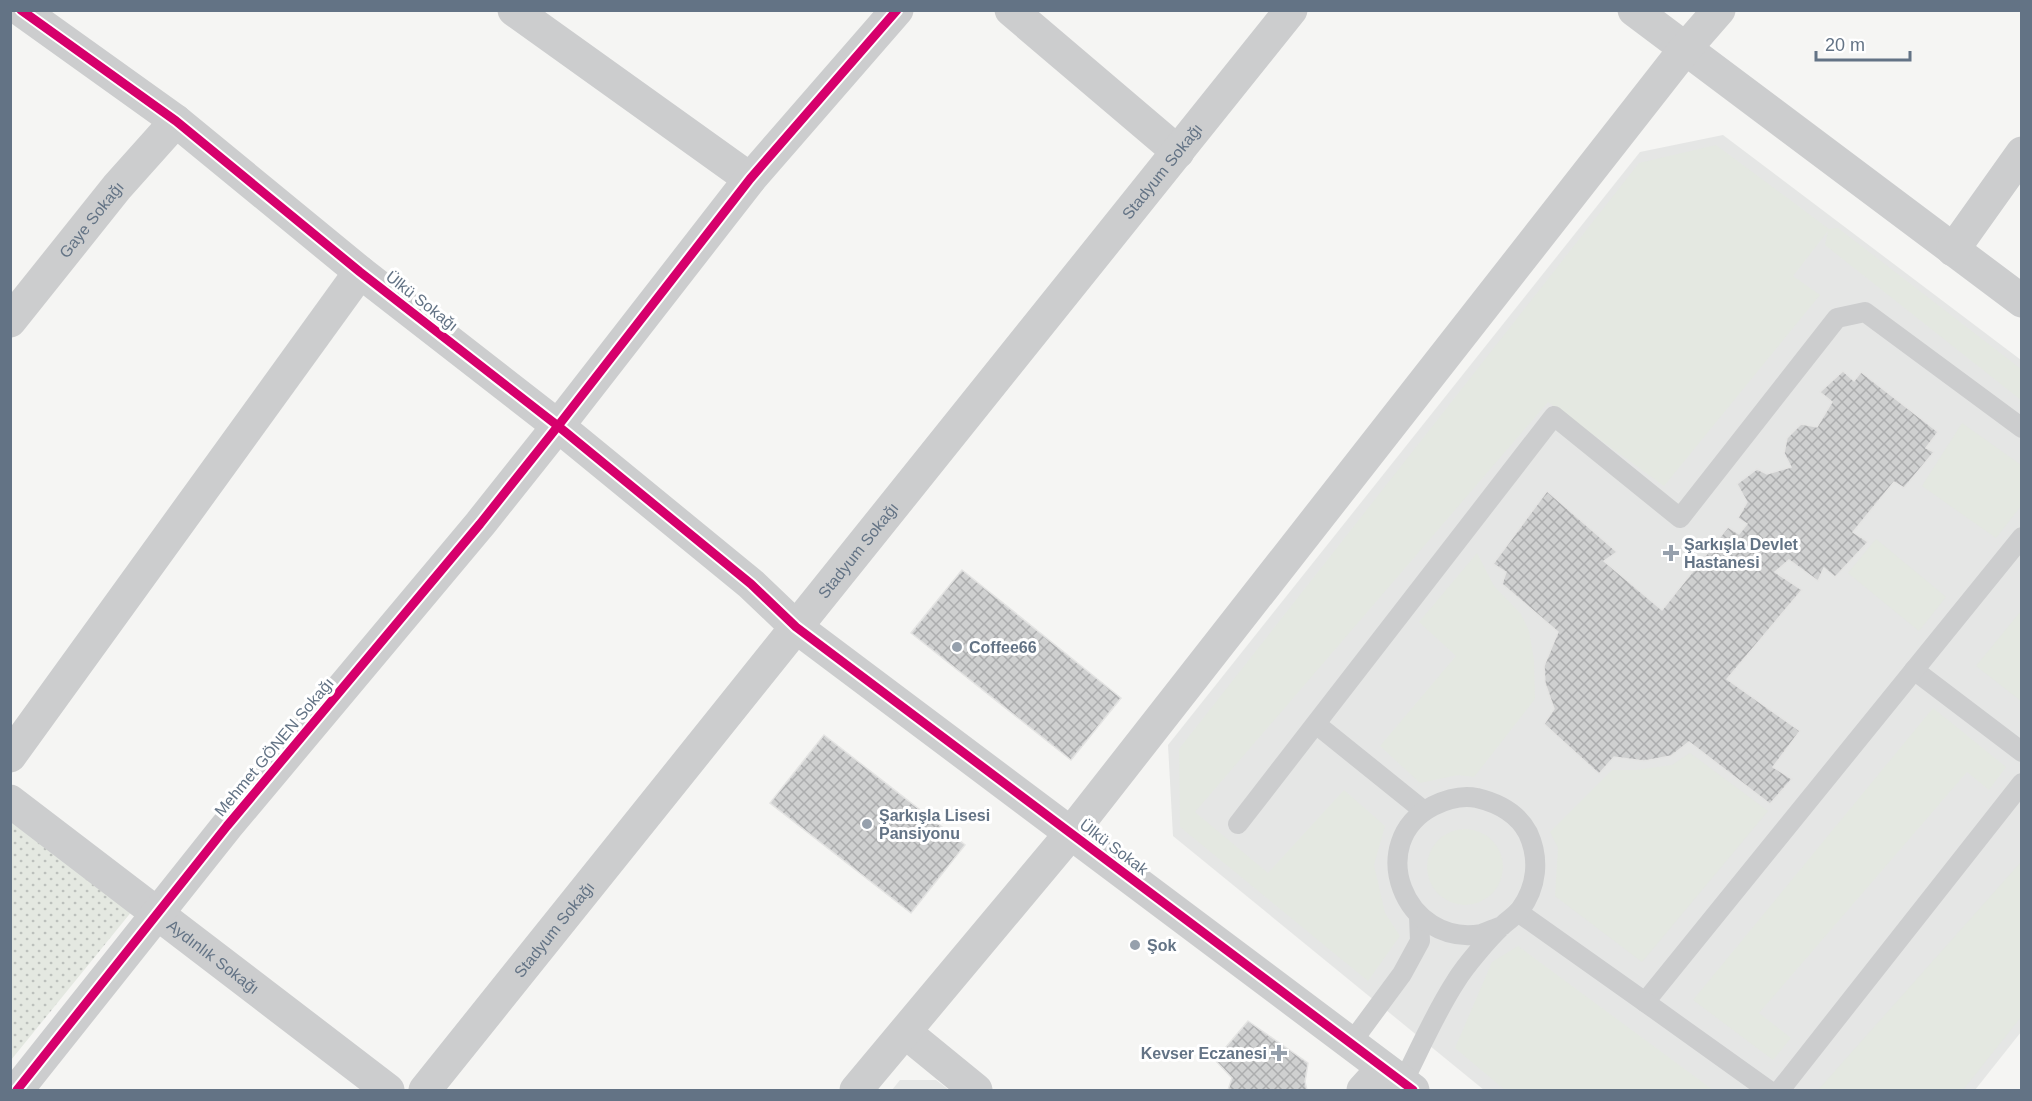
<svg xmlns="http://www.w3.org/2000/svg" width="2032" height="1101" viewBox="0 0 2032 1101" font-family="Helvetica,sans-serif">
	<defs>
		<pattern id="park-dots" width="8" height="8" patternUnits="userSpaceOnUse" patternTransform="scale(1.5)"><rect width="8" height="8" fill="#e4e8e1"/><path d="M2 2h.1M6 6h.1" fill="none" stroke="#bcc0bc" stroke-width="1.8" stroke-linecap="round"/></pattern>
		<pattern id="building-cross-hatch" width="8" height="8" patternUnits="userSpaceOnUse" patternTransform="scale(1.5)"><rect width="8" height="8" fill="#cfd0d0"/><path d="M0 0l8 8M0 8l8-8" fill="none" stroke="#acadae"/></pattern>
	</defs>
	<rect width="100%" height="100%" fill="#f5f5f3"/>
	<g fill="#e5e6e5">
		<path d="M 1723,135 L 2021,360 L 2021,1032 L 1975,1090 L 1484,1090 L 1173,836 L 1168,745 L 1640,152 Z"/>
		<path d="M 900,1080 L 936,1080 L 949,1090 L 892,1090 Z"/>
	</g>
	<g fill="#e4e8e1">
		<path d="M 1716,145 L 1829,229 L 1838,228 L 2021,369 L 2021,400 L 1825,245 L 1828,231 L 1793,276 L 1820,295 L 1664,486 L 1548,402 L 1195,812 L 1268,873 L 1344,790 L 1385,826 L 1374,865 L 1385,913 L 1400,936 L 1368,981 L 1180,827 L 1179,749 L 1639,163 Z"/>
		<path d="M 1962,423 L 2021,465 L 2021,506 L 1996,538 L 1922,486 Z"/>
		<path d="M 1876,539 L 1946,597 L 1919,631 L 1848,573 Z"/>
		<path d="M 1477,553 L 1494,586 L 1521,614 L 1529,631 L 1534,660 L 1535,699 L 1474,777 L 1458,775 L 1420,783 L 1380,746 L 1456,656 L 1419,622 Z"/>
		<path d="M 2021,611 L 2021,701 L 1976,666 Z"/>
		<path d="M 1933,708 L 2006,767 L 1989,790 L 1967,772 L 1759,1013 L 1791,1038 L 1773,1060 L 1693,1000 Z"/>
		<path d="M 1690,753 L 1768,811 L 1642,962 L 1555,896 L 1558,848 L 1550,832 L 1612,770 L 1635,770 L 1672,765 Z"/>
		<circle cx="1465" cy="867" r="38"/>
		<path d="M 2021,862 L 2021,1017 L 1963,1090 L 1818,1090 Z"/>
		<path d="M 1518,946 L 1713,1090 L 1505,1090 L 1455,1048 L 1492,962 Z"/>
	</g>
	<path fill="url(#park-dots)" d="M 11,801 L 141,900 L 11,1060 Z"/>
	<g fill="url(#building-cross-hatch)" stroke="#e4e4e3" stroke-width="1.5">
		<path d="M 1843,371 L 1854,381 L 1861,372 L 1938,432 L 1926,448 L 1934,452 L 1904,488 L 1894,482 L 1853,532 L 1868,542 L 1835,577 L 1824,568 L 1818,581 L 1789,560 L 1775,572 L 1802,590 L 1727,679 L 1800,731 L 1773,767 L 1792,779 L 1770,804 L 1689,742 L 1671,756 L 1644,761 L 1614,757 L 1599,774 L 1544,724 L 1554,709 L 1545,683 L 1544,666 L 1558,632 L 1502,584 L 1506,572 L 1493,564 L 1547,491 L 1617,552 L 1604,561 L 1662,610 L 1728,527 L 1739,534 L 1747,524 L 1738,518 L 1747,502 L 1737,484 L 1757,469 L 1767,474 L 1791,467 L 1784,453 L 1787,438 L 1801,424 L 1817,427 L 1832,402 L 1820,392 Z"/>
		<path d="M 962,570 L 1121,698 L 1071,760 L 911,633 Z"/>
		<path d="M 824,735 L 965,845 L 911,913 L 770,803 Z"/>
		<path d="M 1248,1021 L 1308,1063 L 1305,1082 L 1307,1090 L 1228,1090 L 1232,1078 L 1215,1060 Z"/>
	</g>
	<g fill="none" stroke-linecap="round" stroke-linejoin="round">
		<g stroke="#cccdce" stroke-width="20">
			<path d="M 1914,670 L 2022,752"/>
			<path d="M 1316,724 L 1424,811"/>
			<path d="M 1238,824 L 1554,416 L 1680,518 L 1837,318 L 1865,312 L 2022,428"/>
			<path d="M 1518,912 L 1645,1002 L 2022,537"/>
			<path d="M 1645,1002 L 1768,1090"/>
			<path d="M 1351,1043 L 1402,974 L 1420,941 L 1419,916"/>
			<path d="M 1403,1082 C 1420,1049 1435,1013 1456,981 C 1465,966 1489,938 1503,925 C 1508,920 1515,916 1520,910 C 1537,887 1540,859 1528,833 C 1518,814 1498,803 1477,798 C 1462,795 1447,799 1433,806 C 1364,842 1404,947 1481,934 C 1488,932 1495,928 1502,926"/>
			<path d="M 1780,1090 L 2022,783"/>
		</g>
		<g stroke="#cccdce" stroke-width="33">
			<path d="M 21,10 L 176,121 L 360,272 L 558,426 L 751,584 L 796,627 L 1413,1090"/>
			<path d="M 514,10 L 750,179"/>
			<path d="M 1011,10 L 1178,152"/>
			<path d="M 1634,10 L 2022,301"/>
			<path d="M 1953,250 L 2022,153"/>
			<path id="s1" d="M 10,321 L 117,187 L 176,121"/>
			<path d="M 10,756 L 360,272"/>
			<path id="s2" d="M 10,801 L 388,1090"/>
			<path d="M 905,1032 L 976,1090"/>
			<path d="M 17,1090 L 227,826 L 480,524 L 558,426 L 750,179 L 897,10"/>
			<path id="s3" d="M 425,1090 L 1291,10"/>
			<path d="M 856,1090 L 1071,833 L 1685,49 L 1719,10"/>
			<path d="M 1363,1090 L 1383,1068"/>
		</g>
		<defs>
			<g id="cycleway">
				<path d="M 21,10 L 176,121 L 360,272 L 558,426 L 751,584 L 796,627 L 1413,1090"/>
				<path d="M 17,1090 L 227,826 L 480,524 L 558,426 L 750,179 L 897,10"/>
			</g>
		</defs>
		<use href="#cycleway" stroke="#fff" stroke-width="13"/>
		<use href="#cycleway" stroke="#d6006c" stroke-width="9"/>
	</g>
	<g fill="#96a0ac" stroke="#fff" stroke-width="2">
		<path d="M1668 544h6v6h6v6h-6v6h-6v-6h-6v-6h6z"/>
		<circle cx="957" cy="647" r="6"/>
		<circle cx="867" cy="824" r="6"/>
		<circle cx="1135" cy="945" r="6"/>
		<path d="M1276 1044h6v6h6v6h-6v6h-6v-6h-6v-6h6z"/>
	</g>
	<g text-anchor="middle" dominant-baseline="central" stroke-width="6" stroke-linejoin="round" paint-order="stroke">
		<g font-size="16" fill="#637385" stroke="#fff">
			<text stroke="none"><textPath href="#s3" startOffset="1178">Stadyum Sokağı</textPath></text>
			<text stroke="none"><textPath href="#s1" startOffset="130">Gaye Sokağı</textPath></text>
			<text transform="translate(422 301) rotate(38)">Ülkü Sokağı</text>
			<text stroke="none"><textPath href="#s3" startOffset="692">Stadyum Sokağı</textPath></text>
			<text transform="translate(274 747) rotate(-50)">Mehmet GÖNEN Sokağı</text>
			<text transform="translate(1114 847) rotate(37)">Ülkü Sokak</text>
			<text stroke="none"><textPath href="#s3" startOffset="206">Stadyum Sokağı</textPath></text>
			<text stroke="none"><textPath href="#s2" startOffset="256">Aydınlık Sokağı</textPath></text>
		</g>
		<g font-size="16" font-weight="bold" fill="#637385" stroke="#fff" text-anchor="start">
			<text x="1684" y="544">Şarkışla Devlet<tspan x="1684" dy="18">Hastanesi</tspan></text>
			<text x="969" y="647">Coffee66</text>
			<text x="879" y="815">Şarkışla Lisesi<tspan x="879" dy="18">Pansiyonu</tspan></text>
			<text x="1147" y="945">Şok</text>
			<text x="1267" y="1053" text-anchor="end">Kevser Eczanesi</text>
		</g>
	</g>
	<rect width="2032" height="1101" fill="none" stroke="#637385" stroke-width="24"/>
	<path d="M1816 51v9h94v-9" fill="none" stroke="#637385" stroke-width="3"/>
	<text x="1825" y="51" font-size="18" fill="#637385" stroke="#ffffff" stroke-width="4.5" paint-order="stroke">20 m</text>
</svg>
